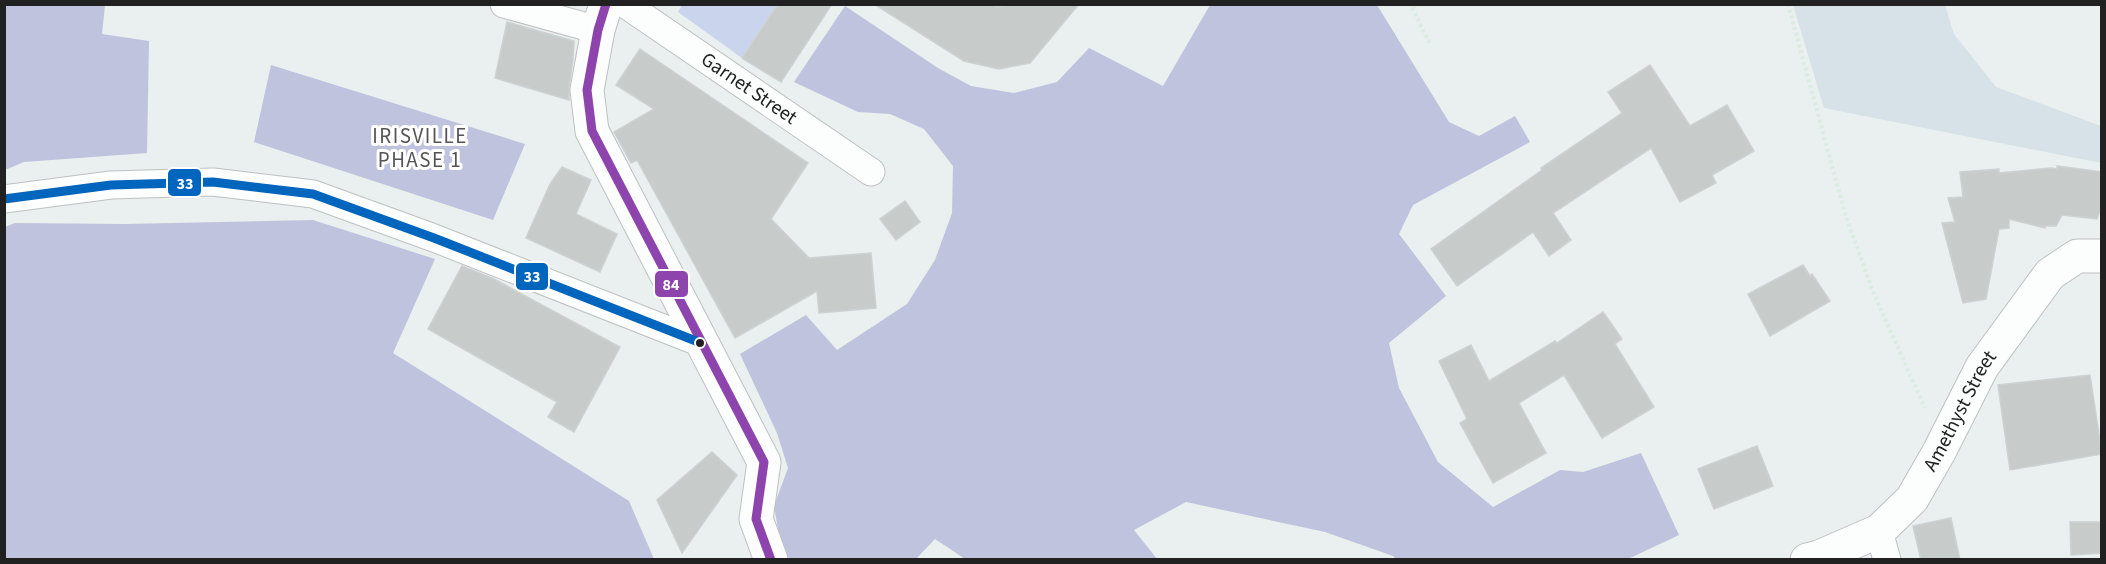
<svg xmlns="http://www.w3.org/2000/svg" width="2106" height="564" viewBox="0 0 2106 564" font-family="'Source Sans 3',sans-serif">
	<rect width="100%" height="100%" fill="#eaefef"/>
	<path fill="#d6e2e7" d="M 1793,5 L 1945,5 L 1954,34 L 1996,87 L 2101,126 L 2101,163 L 1824,108 Z"/>
	<path fill="#cad4ec" d="M 682,5 L 778,5 L 742,58 L 678,12 Z"/>
	<g fill="#c0c3dd">
		<path d="M 5,4 L 105,5 L 102,34 L 149,41 L 147,153 L 24,162 L 5,170 Z"/>
		<path d="M 1210,5 L 1377,5 L 1449,122 L 1479,136 L 1515,116 L 1530,142 L 1413,205 L 1399,234 L 1446,296 L 1389,343 L 1399,388 L 1438,462 L 1493,507 L 1560,470 L 1583,472 L 1641,453 L 1679,535 L 1628,559 L 1396,559 L 1393,556 L 1325,532 L 1186,502 L 1134,530 L 1157,559 L 965,559 L 935,539 L 916,559 L 791,559 L 782,552 L 774,506 L 788,468 L 777,433 L 740,354 L 806,315 L 837,350 L 907,304 L 935,260 L 952,213 L 953,166 L 924,129 L 890,114 L 858,112 L 794,82 L 845,6 L 938,68 L 971,86 L 1014,93 L 1057,82 L 1089,48 L 1163,86 Z"/>
		<path d="M 271,65 L 525,144 L 493,220 L 254,142 Z"/>
		<path d="M 313,220 L 435,259 L 393,353 L 629,501 L 654,559 L 5,559 L 5,227 L 15,223 L 125,224 Z"/>
	</g>
	<g fill="#c7cccb" stroke="#cbd2d1" stroke-width="1.5">
		<path d="M 778,4 L 832,4 L 781,82 L 742,58 Z"/>
		<path d="M 874,4 L 992,4 L 996,7 L 1020,4 L 1079,4 L 1030,63 L 999,69 L 964,61 Z"/>
		<path d="M 507,22 L 574,41 L 573,60 L 569,87 L 569,100 L 495,78 Z"/>
		<path d="M 640,49 L 808,163 L 771,219 L 809,258 L 871,253 L 876,308 L 819,313 L 817,291 L 735,338 L 637,160 L 631,163 L 614,132 L 654,109 L 616,85 Z"/>
		<path d="M 1650,65 L 1690,126 L 1727,105 L 1754,151 L 1712,175 L 1716,183 L 1680,202 L 1651,148 L 1553,213 L 1571,240 L 1549,256 L 1533,232 L 1457,286 L 1431,249 L 1542,170 L 1541,168 L 1622,113 L 1608,92 Z"/>
		<path d="M 2057,166 L 2102,172 L 2102,205 L 2097,219 L 2062,215 L 2056,226 L 2045,226 L 2045,228 L 2009,219 L 2009,228 L 1999,229 L 1986,299 L 1963,303 L 1942,223 L 1955,222 L 1948,198 L 1963,197 L 1960,172 L 1999,169 L 1999,173 L 2051,168 L 2057,169 Z"/>
		<path d="M 562,167 L 591,180 L 576,214 L 617,234 L 600,272 L 526,238 L 550,184 Z"/>
		<path d="M 905,201 L 920,222 L 896,240 L 880,219 Z"/>
		<path d="M 1803,265 L 1810,276 L 1812,274 L 1830,301 L 1770,336 L 1748,294 Z"/>
		<path d="M 462,266 L 494,279 L 620,347 L 574,432 L 548,417 L 557,402 L 428,329 Z"/>
		<path d="M 1603,312 L 1622,339 L 1615,344 L 1654,407 L 1602,438 L 1564,375 L 1519,403 L 1546,453 L 1493,483 L 1460,423 L 1467,419 L 1439,361 L 1471,345 L 1489,381 L 1555,341 L 1557,343 Z"/>
		<path d="M 2090,375 L 2102,454 L 2010,470 L 1998,385 Z"/>
		<path d="M 1757,446 L 1773,486 L 1714,509 L 1698,469 Z"/>
		<path d="M 712,452 L 737,475 L 682,553 L 657,500 Z"/>
		<path d="M 1951,518 L 1960,560 L 1921,560 L 1913,526 Z"/>
		<path d="M 2070,522 L 2102,522 L 2102,553 L 2071,555 Z"/>
	</g>
	<g fill="none" stroke-linecap="round" stroke-linejoin="round">
		<defs>
			<g id="minor">
				<path d="M 504,4 L 598,30"/>
				<path id="s1" d="M 625,4 L 871,172"/>
				<path d="M 4,199 L 111,185 L 213,182 L 313,194 L 434,238 L 701,343"/>
				<path d="M 1879,531 L 1887,560"/>
			</g>
			<g id="tertiary">
				<path d="M 606,4 L 598,30 L 587,90 L 592,131 L 764,462 L 756,519 L 771,560"/>
				<path id="s2" d="M 1807,560 L 1819,557 L 1879,531 L 1912,499 L 1939,452 L 1982,367 L 2050,274 L 2077,256 L 2102,256"/>
			</g>
		</defs>
		<use href="#minor" stroke="#bfc1c1" stroke-width="29"/>
		<use href="#tertiary" stroke="#bfc1c1" stroke-width="35"/>
		<g stroke="#dbece1" stroke-width="4" stroke-dasharray="3 3" stroke-linecap="butt">
			<path d="M 1410,4 L 1412,8 L 1418,4"/>
			<path d="M 1788,4 L 1845,214 L 1874,294 L 1925,408"/>
			<path d="M 1412,8 L 1430,44"/>
		</g>
		<use href="#minor" stroke="#fcfdfd" stroke-width="27"/>
		<use href="#tertiary" stroke="#fcfdfd" stroke-width="33"/>
		<defs>
			<path id="bus-1" d="M 606,4 L 598,30 L 587,90 L 592,131 L 764,462 L 756,519 L 771,560"/>
			<path id="bus-2" d="M 4,199 L 111,185 L 213,182 L 313,194 L 434,238 L 701,343"/>
		</defs>
		<use href="#bus-1" stroke="#fff" stroke-width="14"/>
		<use href="#bus-2" stroke="#fff" stroke-width="14"/>
		<use href="#bus-1" stroke="#8e44ad" stroke-width="9"/>
		<use href="#bus-2" stroke="#0065bd" stroke-width="9"/>
	</g>
	<circle fill="#212121" stroke="#fff" stroke-width="2" cx="700" cy="343" r="5"/>
	<g text-anchor="middle" dominant-baseline="central" stroke-width="6" stroke-linejoin="round" paint-order="stroke">
		<g font-size="20" fill="#212121" stroke="#fff">
			<text stroke="none"><textPath href="#s1" startOffset="150">Garnet Street</textPath></text>
			<text stroke="none"><textPath href="#s2" startOffset="224">Amethyst Street</textPath></text>
		</g>
		<g font-size="21" letter-spacing="1.5" fill="#545454" stroke="#fff">
			<text x="420" y="136">IRISVILLE<tspan x="420" dy="24">PHASE 1</tspan></text>
		</g>
	</g>
	<g stroke="#fff" stroke-width="2">
		<rect x="167" y="168" width="35" height="29" rx="6" fill="#0065bd"/>
		<rect x="515" y="262" width="34" height="29" rx="6" fill="#0065bd"/>
		<rect x="654" y="270" width="35" height="28" rx="6" fill="#8e44ad"/>
	</g>
	<g font-size="16" text-anchor="middle" font-weight="bold" fill="#fff">
		<text x="185" y="189">33</text>
		<text x="532" y="282">33</text>
		<text x="671" y="290">84</text>
	</g>
	<rect width="2106" height="564" fill="none" stroke="#212121" stroke-width="12"/>
</svg>
